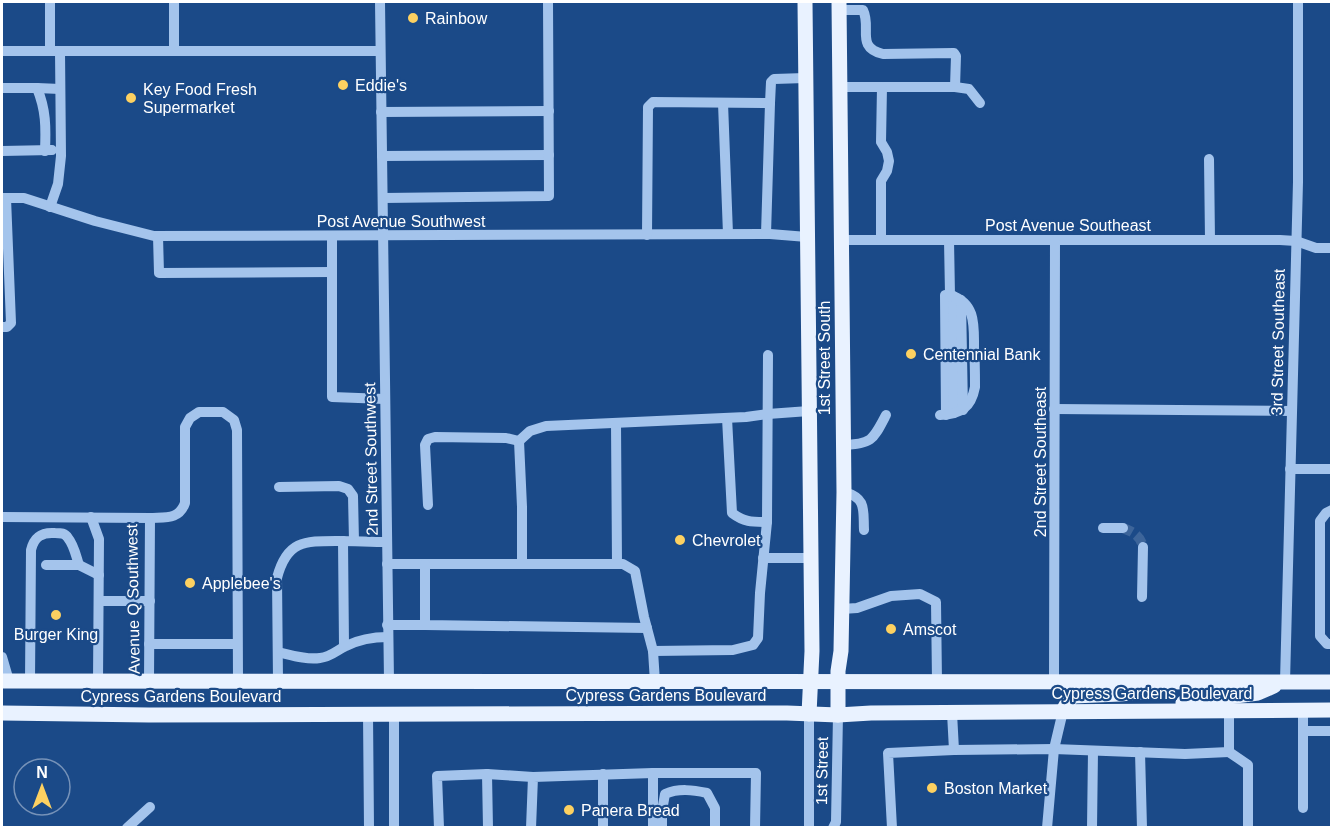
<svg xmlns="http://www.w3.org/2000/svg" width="1333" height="829" viewBox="0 0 1333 829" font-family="Helvetica,sans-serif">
	<rect width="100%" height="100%" fill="#1b4a88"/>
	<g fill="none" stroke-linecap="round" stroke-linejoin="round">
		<path stroke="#3d659a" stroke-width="10" stroke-dasharray="10 5" stroke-linecap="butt" d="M 1123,528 C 1133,532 1140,535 1143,547"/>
		<g stroke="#a4c4ec" stroke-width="10">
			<path d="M 50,2 L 50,51"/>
			<path d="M 174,2 L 174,51"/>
			<path d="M 380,2 L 389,681"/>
			<path d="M 839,10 L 863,10 C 872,28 855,47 883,54 L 954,53 L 956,56 L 955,87"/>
			<path d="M 2,51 L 380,51"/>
			<path d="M 839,87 L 955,87 L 969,89 L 980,103"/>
			<path d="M 2,88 L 37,88 C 46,110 46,127 45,151"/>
			<path d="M 37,88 L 60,89"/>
			<path d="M 723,103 L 728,234"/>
			<path d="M 381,112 L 549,111"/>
			<path d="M 2,151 L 52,150"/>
			<path d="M 382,156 L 549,155"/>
			<path d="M 1209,159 L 1210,240"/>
			<path d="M 2,198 L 24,198 L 95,221 L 154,236 L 770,234 L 807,237"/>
			<path d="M 383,198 L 549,196 L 548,2"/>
			<path d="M 50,207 L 58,184 L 61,156 L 60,51"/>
			<path d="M 766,234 L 770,103"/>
			<path d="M 647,235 L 648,107 L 653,102 L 770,103 L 771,82 L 774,79 L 805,78"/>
			<path d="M 158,236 L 159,273 L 332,272"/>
			<path d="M 332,236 L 332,397 L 385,399"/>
			<path d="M 841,240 L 1280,240 L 1296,241 L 1316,248 L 1332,248"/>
			<path d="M 881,240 L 881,181 L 887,171 L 889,161 L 887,152 L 881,142 L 882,87"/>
			<path d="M 945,295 L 946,415"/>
			<path d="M 953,296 L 954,413"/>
			<path d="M 961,300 L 963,410"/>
			<path d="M 2,327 L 7,327 L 11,323 L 6,198"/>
			<path d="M 1054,409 L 1291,411"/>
			<path d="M 940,415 C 961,414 971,408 975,387 C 975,374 975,361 974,348 C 974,325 976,303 950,295 L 949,240"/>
			<path d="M 727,418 L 732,513 C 744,522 751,522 767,522 L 768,355"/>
			<path d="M 616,423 L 617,564"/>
			<path d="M 519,441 L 530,431 L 546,426 L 746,417 L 768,414 L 809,411"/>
			<path d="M 843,445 C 872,444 873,440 886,415"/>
			<path d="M 1290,469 L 1332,469"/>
			<path d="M 279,487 L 339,486 L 348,489 L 353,496 L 354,541"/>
			<path d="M 844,492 C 867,498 863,510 864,530"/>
			<path d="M 428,505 L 425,445 L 428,439 L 435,437 L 506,438 L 519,441 L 522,507 L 522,563"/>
			<path d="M 1332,510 L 1326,513 L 1320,521 L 1320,636 L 1327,644 L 1332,644"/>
			<path d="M 2,517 L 150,518 L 149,681"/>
			<path d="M 91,517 L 99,539 L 98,681"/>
			<path d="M 150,518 C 165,517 179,520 185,503 L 185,427 L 190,418 L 199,412 L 223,412 L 234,420 L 237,430 L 238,681"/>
			<path d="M 1103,528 L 1123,528"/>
			<path d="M 343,541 L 344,646"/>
			<path d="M 763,558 L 810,558"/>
			<path d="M 387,564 L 623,564 L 635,571 L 644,617 L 653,651 L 655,682"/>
			<path d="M 425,564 L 425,625 L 647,628"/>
			<path d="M 46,565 L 79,565 L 99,575"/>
			<path d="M 1142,597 L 1143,547"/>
			<path d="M 99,601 L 150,601"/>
			<path d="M 842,609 L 857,608 L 891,596 L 920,594 L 936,602 L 937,682"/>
			<path d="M 387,625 L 425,625"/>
			<path d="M 149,644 L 237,644"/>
			<path d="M 653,651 L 733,650 L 753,645 L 758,638 L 760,593 L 767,522"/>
			<path d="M 278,652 C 291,655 306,660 320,658 C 331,657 337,650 346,646 C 360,639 373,637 388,637"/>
			<path d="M 2,657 L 9,681"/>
			<path d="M 30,681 L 31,550 C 34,537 42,532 55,533 C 61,533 65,533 68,538 C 74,545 76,556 79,565"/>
			<path d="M 278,681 L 277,578 C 287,540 305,541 339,541 C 355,541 371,542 387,542"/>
			<path d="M 1054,682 L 1055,241"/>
			<path d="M 1285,682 L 1298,182 L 1298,2"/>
			<path d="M 1303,710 L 1303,808"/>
			<path d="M 1063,711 L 1054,749 L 1185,754 L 1229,752 L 1229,710"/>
			<path d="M 952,713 L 954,750"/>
			<path d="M 368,714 L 369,828"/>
			<path d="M 394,714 L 394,828"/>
			<path d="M 809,714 L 809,828"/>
			<path d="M 1303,731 L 1332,731"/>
			<path d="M 1140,752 L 1142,828"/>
			<path d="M 1229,752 L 1248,765 L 1248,828"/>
			<path d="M 487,774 L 488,828"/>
			<path d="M 127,828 L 150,807"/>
			<path d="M 439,828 L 437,776 L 487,774 L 533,777"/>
			<path d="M 531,828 L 533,777 L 653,773"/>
			<path d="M 603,828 L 603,774"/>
			<path d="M 653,828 L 653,773 L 756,773 L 755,828"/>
			<path d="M 662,828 L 662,811 L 665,794 C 679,788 693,790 707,793 L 715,808 L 715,828"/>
			<path d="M 833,828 L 836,822 L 838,715"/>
			<path d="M 892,828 L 888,753 L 954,750 L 1054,749 L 1047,828"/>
			<path d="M 1092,828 L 1093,751"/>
		</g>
		<g stroke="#e9f2ff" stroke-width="15">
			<path d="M 805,2 L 812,651 L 809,714"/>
			<path d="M 2,681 L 1332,682"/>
			<path d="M 1183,703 L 1258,693 L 1274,686"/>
			<path d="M 1063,711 L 1068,702 L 1073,696 L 1120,694 L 1151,691"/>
			<path d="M 2,713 L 149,715 L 787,713 L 838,715 L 871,713 L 1332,710"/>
			<path d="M 838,715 L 838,671 L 841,651 L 844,492 L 839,2"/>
		</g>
	</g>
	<g fill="#fdd161" stroke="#1b4a88" stroke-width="2">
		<circle cx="413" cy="18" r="6"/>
		<circle cx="343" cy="85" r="6"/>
		<circle cx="131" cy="98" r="6"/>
		<circle cx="911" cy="354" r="6"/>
		<circle cx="680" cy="540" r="6"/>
		<circle cx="190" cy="583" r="6"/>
		<circle cx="56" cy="615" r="6"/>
		<circle cx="891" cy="629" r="6"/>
		<circle cx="932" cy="788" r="6"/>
		<circle cx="569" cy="810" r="6"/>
	</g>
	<g text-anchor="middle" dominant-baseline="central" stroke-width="4.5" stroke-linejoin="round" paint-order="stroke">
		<g font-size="16" fill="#fff" stroke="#1b4a88" text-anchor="start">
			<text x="425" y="18">Rainbow</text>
			<text x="355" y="85">Eddie's</text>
			<text x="143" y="89">Key Food Fresh<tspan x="143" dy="18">Supermarket</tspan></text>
			<text x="923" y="354">Centennial Bank</text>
			<text x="692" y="540">Chevrolet</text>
			<text x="202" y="583">Applebee's</text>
			<text x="903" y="629">Amscot</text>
			<text x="56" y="634" text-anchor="middle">Burger King</text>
			<text x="944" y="788">Boston Market</text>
			<text x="581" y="810">Panera Bread</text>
		</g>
		<g font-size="16" fill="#fff" stroke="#1b4a88">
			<text x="401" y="221">Post Avenue Southwest</text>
			<text x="1068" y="225">Post Avenue Southeast</text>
			<text transform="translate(1278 342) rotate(-89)">3rd Street Southeast</text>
			<text transform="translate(824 358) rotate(-90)">1st Street South</text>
			<text transform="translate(371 459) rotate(-91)">2nd Street Southwest</text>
			<text transform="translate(1040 462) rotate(-90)">2nd Street Southeast</text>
			<text transform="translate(133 599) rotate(-91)">Avenue Q Southwest</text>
			<text x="1152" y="693">Cypress Gardens Boulevard</text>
			<text x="666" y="695">Cypress Gardens Boulevard</text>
			<text x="181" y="696">Cypress Gardens Boulevard</text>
			<text transform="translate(822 771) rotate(-89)">1st Street</text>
		</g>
	</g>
	<rect width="1333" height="829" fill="none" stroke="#ffffff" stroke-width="6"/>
	<g transform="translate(42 787)"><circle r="28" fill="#1b4a88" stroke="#7692b8" stroke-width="1.5"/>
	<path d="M0-4.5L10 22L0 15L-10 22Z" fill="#fdd161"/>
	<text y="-9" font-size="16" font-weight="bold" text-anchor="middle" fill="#ffffff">N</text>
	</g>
</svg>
